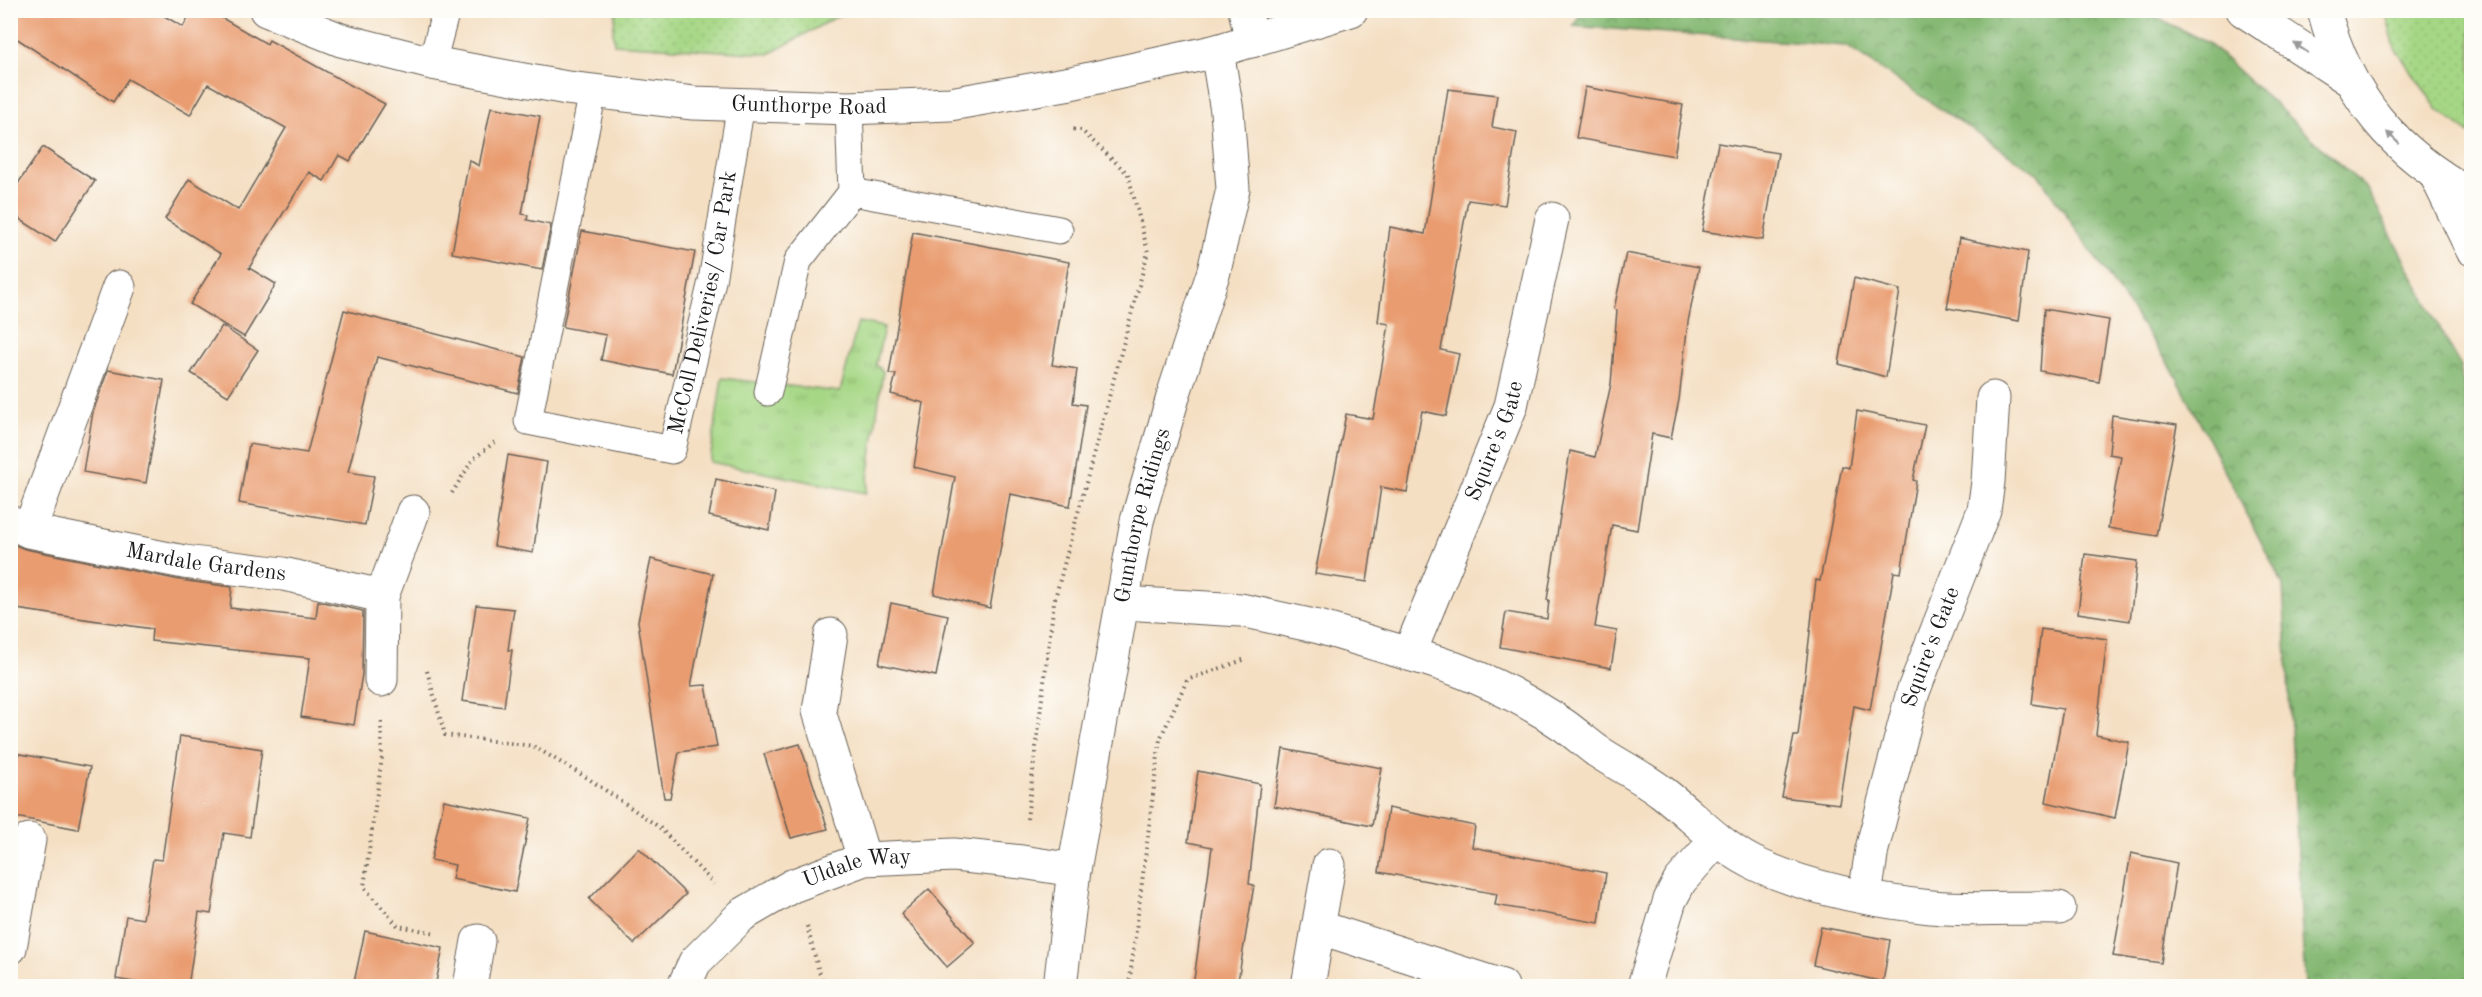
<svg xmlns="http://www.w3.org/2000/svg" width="2482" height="997" viewBox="0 0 2482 997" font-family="'Old Standard TT',serif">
	<defs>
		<pattern id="grass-dots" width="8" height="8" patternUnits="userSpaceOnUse" patternTransform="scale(1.5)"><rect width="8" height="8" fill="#a6d785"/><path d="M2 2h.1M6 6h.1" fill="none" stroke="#8eb872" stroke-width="1.8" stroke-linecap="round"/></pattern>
		<pattern id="forest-crowns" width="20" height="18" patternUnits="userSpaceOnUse" patternTransform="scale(1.5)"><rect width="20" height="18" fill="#84b872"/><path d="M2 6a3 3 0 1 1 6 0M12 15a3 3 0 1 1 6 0" fill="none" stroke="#6b955d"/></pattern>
		<pattern id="park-tufts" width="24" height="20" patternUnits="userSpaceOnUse" patternTransform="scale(1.5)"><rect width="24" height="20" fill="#a6d785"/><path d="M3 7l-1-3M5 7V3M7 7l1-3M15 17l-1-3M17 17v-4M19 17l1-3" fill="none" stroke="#8eb872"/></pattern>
	</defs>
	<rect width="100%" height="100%" fill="#fdfcf7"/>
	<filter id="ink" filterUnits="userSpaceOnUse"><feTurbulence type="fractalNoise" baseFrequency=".0167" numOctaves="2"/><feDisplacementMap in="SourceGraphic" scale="12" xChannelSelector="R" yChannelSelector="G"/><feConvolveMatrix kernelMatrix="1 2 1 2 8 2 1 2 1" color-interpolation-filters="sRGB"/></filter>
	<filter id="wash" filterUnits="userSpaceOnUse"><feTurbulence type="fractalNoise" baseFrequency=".008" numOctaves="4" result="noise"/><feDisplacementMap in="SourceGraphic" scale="24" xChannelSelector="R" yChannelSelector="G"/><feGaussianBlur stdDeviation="1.35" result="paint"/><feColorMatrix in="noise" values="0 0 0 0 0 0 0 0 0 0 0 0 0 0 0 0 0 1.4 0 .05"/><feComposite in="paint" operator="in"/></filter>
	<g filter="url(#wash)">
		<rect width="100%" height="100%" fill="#f4dfc3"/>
		<g fill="url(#grass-dots)" stroke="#617a50" stroke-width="1.5">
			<path d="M 616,11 L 616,10 L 847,11 L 769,54 L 614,44 L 613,31 Z"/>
			<path d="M 2385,11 L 2471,11 L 2471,134 L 2438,110 L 2395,48 Z"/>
		</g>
		<path fill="url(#forest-crowns)" stroke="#506a47" stroke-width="1.5" d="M 1583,11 L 2143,11 L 2208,43 L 2367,189 L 2460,366 L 2471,430 L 2471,986 L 2305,986 L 2283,585 L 2174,372 L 2038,174 L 1846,46 L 1573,26 Z"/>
		<path fill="url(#park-tufts)" stroke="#617a50" stroke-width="1.5" d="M 858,322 L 884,327 L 876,365 L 883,371 L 866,493 L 710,462 L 722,378 L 840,392 Z"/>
		<g id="blocks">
			<g fill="#e99c70">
				<path d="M 10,10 L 154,10 L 183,27 L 192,10 L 208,10 L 267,44 L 269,40 L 385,104 L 350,161 L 339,155 L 324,181 L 309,172 L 249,268 L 276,284 L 244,337 L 190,304 L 221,254 L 165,219 L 189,179 L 238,210 L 286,128 L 208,84 L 190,115 L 128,79 L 113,102 L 10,34 Z"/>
				<path d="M 1585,87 L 1683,105 L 1674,156 L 1576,138 Z"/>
				<path d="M 1448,89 L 1497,95 L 1492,127 L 1517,132 L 1505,205 L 1468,200 L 1441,350 L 1459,354 L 1446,416 L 1422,411 L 1407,492 L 1381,487 L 1367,582 L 1315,574 L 1346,414 L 1373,419 L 1389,324 L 1378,322 L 1390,227 L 1425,234 Z"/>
				<path d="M 491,107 L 540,116 L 522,214 L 528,215 L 527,220 L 551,225 L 542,270 L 452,253 L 469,160 L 479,166 Z"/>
				<path d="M 1718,143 L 1778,153 L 1763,240 L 1702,231 Z"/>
				<path d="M 43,147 L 95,181 L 55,242 L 10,213 L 10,195 Z"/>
				<path d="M 582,231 L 695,252 L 672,374 L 601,360 L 606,335 L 563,327 Z"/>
				<path d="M 913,232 L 1069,262 L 1052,365 L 1077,369 L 1073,403 L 1086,405 L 1070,506 L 1010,494 L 990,608 L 934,594 L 955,477 L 914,467 L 924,403 L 891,394 L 896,374 L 889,374 Z"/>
				<path d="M 1959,238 L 2028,252 L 2019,321 L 1947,308 Z"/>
				<path d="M 1626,253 L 1699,267 L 1688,322 L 1679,400 L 1671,438 L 1652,434 L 1637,530 L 1612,525 L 1595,627 L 1617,631 L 1611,668 L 1500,647 L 1506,612 L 1547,619 L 1549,600 L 1547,600 L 1570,451 L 1595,457 L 1611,384 L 1617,310 L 1614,309 Z"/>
				<path d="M 1854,278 L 1900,290 L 1886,377 L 1839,364 Z"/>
				<path d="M 2044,309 L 2109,320 L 2099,382 L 2040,371 Z"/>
				<path d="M 344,310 L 525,357 L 518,393 L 377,357 L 348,472 L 374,476 L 365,525 L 239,503 L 249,444 L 307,453 Z"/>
				<path d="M 222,326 L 258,350 L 228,396 L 191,373 Z"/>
				<path d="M 108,370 L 164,380 L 146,483 L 83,472 L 93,412 Z"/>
				<path d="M 1857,411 L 1925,425 L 1913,480 L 1916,481 L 1901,573 L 1894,572 L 1870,710 L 1854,706 L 1839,804 L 1782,797 L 1794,736 L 1798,736 L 1816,580 L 1820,581 L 1842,466 L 1849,468 Z"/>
				<path d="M 2112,415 L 2177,425 L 2156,536 L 2108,528 L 2121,456 L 2109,454 Z"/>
				<path d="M 508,455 L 547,462 L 533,553 L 494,546 Z"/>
				<path d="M 716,479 L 775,492 L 769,530 L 709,516 Z"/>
				<path d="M 10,543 L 25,549 L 180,580 L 232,587 L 230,608 L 316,618 L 318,601 L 363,611 L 362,674 L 354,725 L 301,717 L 310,658 L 151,641 L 152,629 L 10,608 Z"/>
				<path d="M 2085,554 L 2137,561 L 2130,621 L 2078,613 Z"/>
				<path d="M 651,559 L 713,574 L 691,686 L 706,685 L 717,747 L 679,752 L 670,798 L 664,798 L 638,621 Z"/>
				<path d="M 891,603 L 948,615 L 936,676 L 879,664 Z"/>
				<path d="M 476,605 L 514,609 L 508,650 L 512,650 L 504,707 L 462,701 Z"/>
				<path d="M 2041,629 L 2107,639 L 2096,735 L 2129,742 L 2115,818 L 2046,802 L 2063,709 L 2032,704 Z"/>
				<path d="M 180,736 L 262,749 L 250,837 L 224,833 L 211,914 L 199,912 L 188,987 L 162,987 L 116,979 L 126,916 L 143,919 L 153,859 L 162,860 Z"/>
				<path d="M 800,744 L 828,829 L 791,838 L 764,754 Z"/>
				<path d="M 1283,749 L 1382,768 L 1372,826 L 1274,806 Z"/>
				<path d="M 10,752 L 90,767 L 78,829 L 10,816 Z"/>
				<path d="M 1198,771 L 1260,784 L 1249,884 L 1254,885 L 1237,987 L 1193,987 L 1212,847 L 1188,842 Z"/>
				<path d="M 444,800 L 530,818 L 515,892 L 452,879 L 455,865 L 431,860 Z"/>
				<path d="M 1388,808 L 1475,826 L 1472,847 L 1606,873 L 1599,923 L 1495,905 L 1497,894 L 1379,872 Z"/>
				<path d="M 639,848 L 686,894 L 634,944 L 589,899 Z"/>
				<path d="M 2131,853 L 2177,863 L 2161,963 L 2113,956 Z"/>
				<path d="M 929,889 L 975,943 L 947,967 L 901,914 Z"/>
				<path d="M 1821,927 L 1890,940 L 1883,982 L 1813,965 Z"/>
				<path d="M 365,931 L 443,948 L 435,987 L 353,987 Z"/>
			</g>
		</g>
	</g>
	<g filter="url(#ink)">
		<use href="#blocks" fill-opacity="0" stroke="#686056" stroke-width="1.5"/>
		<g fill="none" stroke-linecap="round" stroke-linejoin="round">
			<defs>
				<g id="service">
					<path d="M 432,63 L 446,10"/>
					<path id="s1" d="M 593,91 L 528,421 L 672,450 L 712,281 L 741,104"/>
					<path d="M 852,192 L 1059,230"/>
					<path d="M 768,392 L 798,261 L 852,192 L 849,108"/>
				</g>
				<g id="minor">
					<path d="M 1245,10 L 1252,41"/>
					<path id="s2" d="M 10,522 L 29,531 L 184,562 L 283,574 L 382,596"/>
					<path d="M 29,531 L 119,287"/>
					<path id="s3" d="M 1123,603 L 1241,610 L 1319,627 L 1409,654 L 1511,406 L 1552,219"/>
					<path d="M 831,635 L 819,711 L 864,859"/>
					<path d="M 1409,654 C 1464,669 1517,693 1565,726 C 1576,734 1586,743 1597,751 C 1618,765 1641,776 1662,792 C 1695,817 1721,849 1760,866 C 1812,889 1875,901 1931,907 C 1973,911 2017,907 2059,908"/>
					<path d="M 381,680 L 382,596 L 413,512"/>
					<path id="s4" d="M 1865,896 L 1872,849 L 1913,692 L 1984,510 L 1988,482 L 1993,398"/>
					<path d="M 1318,927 L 1502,986"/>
					<path d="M 10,948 L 29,840"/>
					<path d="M 470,986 L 478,941"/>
					<path id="s5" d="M 684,986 L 695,962 L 742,915 L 792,886 L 864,859 L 954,855 L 1022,862 L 1074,870"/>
					<path d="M 1308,986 L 1329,865"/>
					<path d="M 1644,986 L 1670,900 L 1680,881 L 1717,839"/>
				</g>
				<g id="tertiary">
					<path id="s6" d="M 266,10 L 341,40 L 432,63 L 567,88 L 693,103 L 849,108 L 950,104 L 1071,83 L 1217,51 L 1351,10"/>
					<path d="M 2243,10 L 2350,80"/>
					<path id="s7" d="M 1060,986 L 1074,870 L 1137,521 L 1175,390 L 1214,271 L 1233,189 L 1227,111 L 1217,51"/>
				</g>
				<g id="trunk">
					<path d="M 2324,10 C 2347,97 2394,153 2472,195"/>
					<path d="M 2437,177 L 2472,249"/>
				</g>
			</defs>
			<use href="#service" stroke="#686056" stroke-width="29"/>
			<use href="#minor" stroke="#686056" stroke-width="35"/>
			<use href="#tertiary" stroke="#686056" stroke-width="35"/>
			<use href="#trunk" stroke="#686056" stroke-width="35"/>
			<g stroke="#686056" stroke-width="4" stroke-dasharray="1.5 4.5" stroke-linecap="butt">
				<path d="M 452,493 L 473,459 L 495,442"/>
				<path d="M 427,671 L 445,735 L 533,746 L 589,779 L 659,827 L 714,884"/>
				<path d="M 381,722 L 382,757 L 364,887 L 398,926 L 436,933"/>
				<path d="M 1027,819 L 1054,602 L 1148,252 L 1128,174 L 1081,130 L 1071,129"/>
				<path d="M 807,926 L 819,972 L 826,986"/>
				<path d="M 1129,986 L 1160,739 L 1187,680 L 1246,659"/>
			</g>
			<use href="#service" stroke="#fff" stroke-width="27"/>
			<use href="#minor" stroke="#fff" stroke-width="33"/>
			<use href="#tertiary" stroke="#fff" stroke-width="33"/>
			<use href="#trunk" stroke="#fff" stroke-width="33"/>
		</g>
		<defs><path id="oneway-solid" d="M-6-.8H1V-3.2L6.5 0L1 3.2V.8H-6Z" transform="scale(1.5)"/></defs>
		<g fill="#999">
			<use href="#oneway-solid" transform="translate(2301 48) rotate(-146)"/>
			<use href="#oneway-solid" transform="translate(2393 138) rotate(-137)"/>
		</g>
	</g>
	<g text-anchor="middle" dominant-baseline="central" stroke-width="6" stroke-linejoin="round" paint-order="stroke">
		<g font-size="22" fill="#1c1c1c" stroke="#fdfcf7">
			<text stroke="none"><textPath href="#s6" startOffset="555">Gunthorpe Road</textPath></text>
			<text stroke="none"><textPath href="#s1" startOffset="634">McColl Deliveries/ Car Park</textPath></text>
			<text stroke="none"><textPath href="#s3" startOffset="522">Squire's Gate</textPath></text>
			<text stroke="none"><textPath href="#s7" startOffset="478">Gunthorpe Ridings</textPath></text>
			<text stroke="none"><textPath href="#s2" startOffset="201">Mardale Gardens</textPath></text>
			<text stroke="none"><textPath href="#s4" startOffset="258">Squire's Gate</textPath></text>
			<text stroke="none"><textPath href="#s5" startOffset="219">Uldale Way</textPath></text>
		</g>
	</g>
	<rect width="2482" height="997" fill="none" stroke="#fdfcf7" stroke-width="36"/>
</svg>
